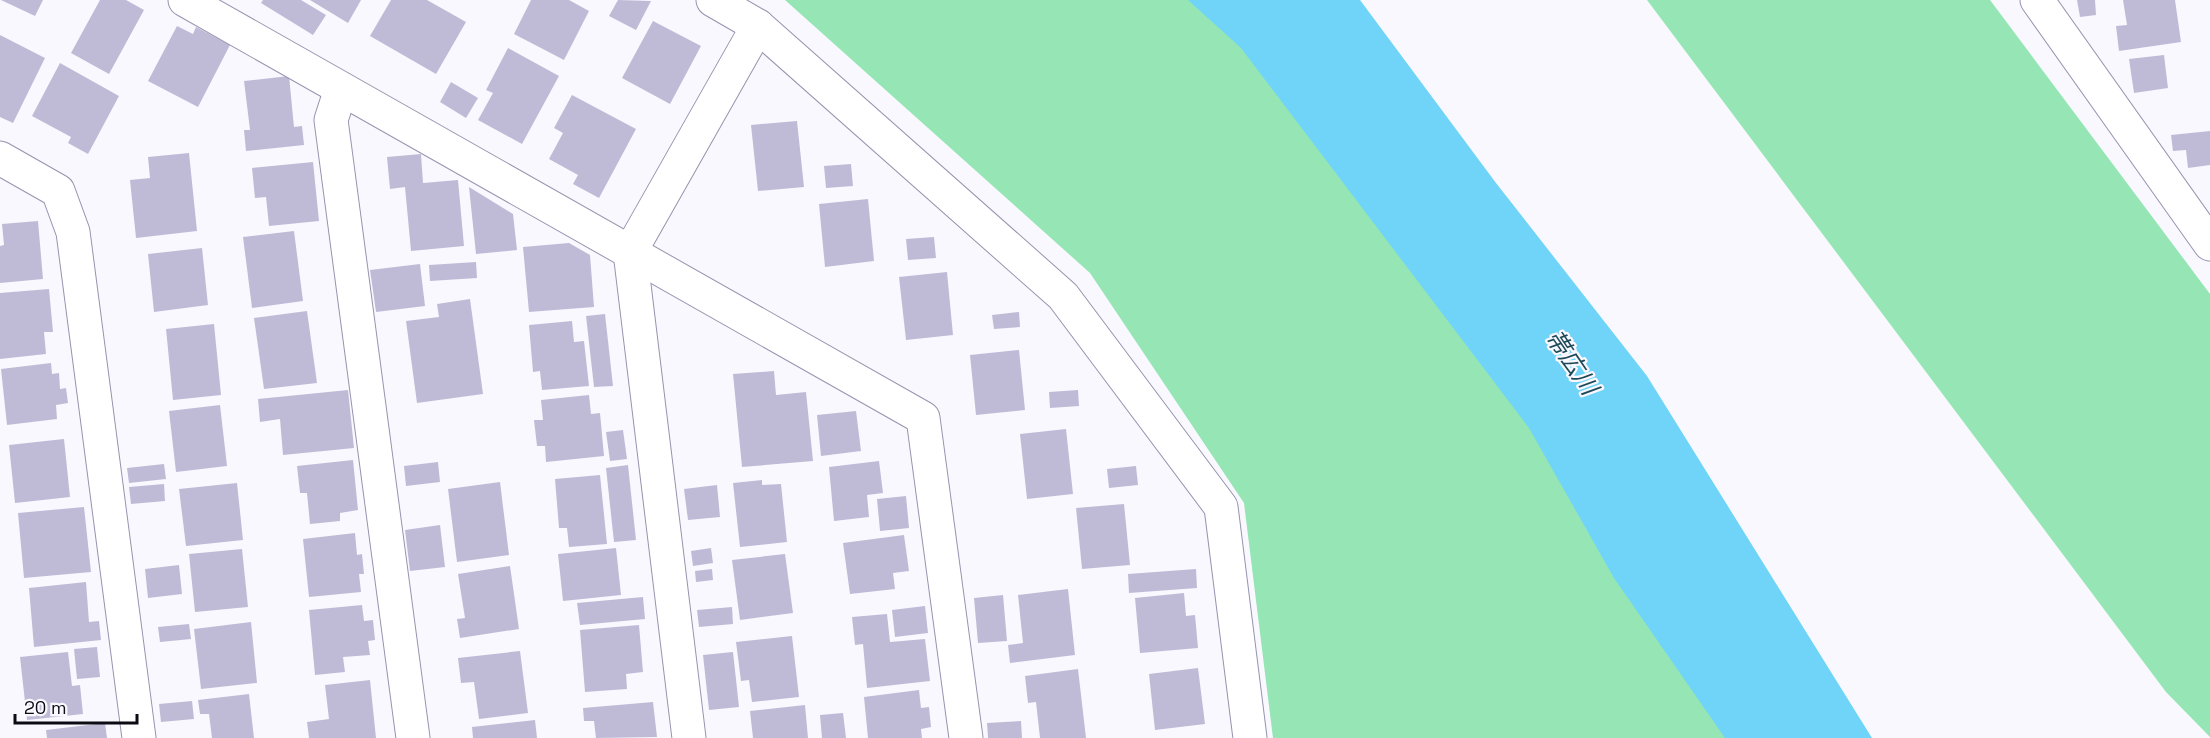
<svg xmlns="http://www.w3.org/2000/svg" width="2210" height="738" viewBox="0 0 2210 738" font-family="'Space Grotesk','Noto Sans JP',sans-serif">
	<rect width="100%" height="100%" fill="#f9f8fe"/>
	<g fill="#95e5b5">
		<path d="M 785,0 L 1236,0 L 1766,738 L 1273,738 L 1244,503 L 1090,273 Z"/>
		<path d="M 1647,0 L 1990,0 L 2210,294 L 2210,737 L 2166,692 Z"/>
	</g>
	<path fill="#6fd4f8" d="M 1188,0 L 1360,0 L 1496,183 L 1647,376 L 1872,738 L 1725,738 L 1614,578 L 1529,428 L 1241,48 Z"/>
	<g fill="#bfbbd7">
		<path d="M 1,0 L 43,0 L 35,16 Z"/>
		<path d="M 100,0 L 126,0 L 144,10 L 109,74 L 71,53 Z"/>
		<path d="M 263,0 L 301,0 L 326,15 L 313,35 L 261,3 Z"/>
		<path d="M 310,0 L 361,0 L 348,23 Z"/>
		<path d="M 391,0 L 427,0 L 466,22 L 436,74 L 370,36 Z"/>
		<path d="M 531,0 L 569,0 L 589,11 L 564,60 L 514,34 Z"/>
		<path d="M 618,0 L 651,1 L 636,30 L 609,16 Z"/>
		<path d="M 2077,0 L 2095,0 L 2096,15 L 2080,17 Z"/>
		<path d="M 2123,0 L 2175,0 L 2181,42 L 2119,51 L 2116,26 L 2127,25 Z"/>
		<path d="M 653,21 L 701,46 L 670,104 L 622,78 Z"/>
		<path d="M 177,26 L 193,34 L 196,27 L 230,45 L 198,107 L 148,81 Z"/>
		<path d="M 0,35 L 45,58 L 13,123 L 0,117 Z"/>
		<path d="M 508,48 L 559,76 L 522,144 L 478,120 L 493,93 L 486,90 Z"/>
		<path d="M 2164,55 L 2168,88 L 2134,93 L 2129,59 Z"/>
		<path d="M 60,63 L 119,96 L 88,154 L 68,143 L 71,137 L 32,116 Z"/>
		<path d="M 289,76 L 294,127 L 302,126 L 304,145 L 246,151 L 244,130 L 250,130 L 244,81 Z"/>
		<path d="M 451,82 L 478,98 L 466,118 L 440,102 Z"/>
		<path d="M 572,95 L 636,129 L 599,198 L 573,184 L 578,175 L 549,159 L 563,133 L 554,128 Z"/>
		<path d="M 797,121 L 804,187 L 758,191 L 751,125 Z"/>
		<path d="M 2210,131 L 2210,165 L 2188,168 L 2186,150 L 2173,151 L 2171,135 Z"/>
		<path d="M 189,153 L 197,231 L 136,238 L 130,180 L 150,178 L 148,157 Z"/>
		<path d="M 421,154 L 423,183 L 458,180 L 464,246 L 411,251 L 405,187 L 390,189 L 387,157 Z"/>
		<path d="M 313,162 L 319,221 L 269,226 L 266,197 L 255,198 L 252,168 Z"/>
		<path d="M 851,164 L 853,186 L 826,188 L 824,166 Z"/>
		<path d="M 469,187 L 513,214 L 517,250 L 476,254 Z"/>
		<path d="M 868,199 L 874,261 L 825,267 L 819,204 Z"/>
		<path d="M 38,221 L 43,279 L 0,283 L 0,246 L 4,245 L 2,224 Z"/>
		<path d="M 294,231 L 303,301 L 252,308 L 243,237 Z"/>
		<path d="M 934,237 L 936,258 L 908,260 L 906,239 Z"/>
		<path d="M 569,243 L 590,255 L 594,307 L 529,312 L 523,247 Z"/>
		<path d="M 202,248 L 208,305 L 154,312 L 148,254 Z"/>
		<path d="M 476,262 L 477,278 L 430,281 L 429,265 Z"/>
		<path d="M 420,264 L 425,306 L 376,312 L 370,270 Z"/>
		<path d="M 947,272 L 953,335 L 906,340 L 899,277 Z"/>
		<path d="M 49,289 L 53,332 L 44,332 L 46,354 L 0,359 L 0,293 Z"/>
		<path d="M 470,299 L 483,394 L 417,403 L 406,321 L 439,317 L 437,304 Z"/>
		<path d="M 307,311 L 317,383 L 264,389 L 254,318 Z"/>
		<path d="M 1019,312 L 1020,327 L 994,329 L 992,315 Z"/>
		<path d="M 605,314 L 613,386 L 594,387 L 586,316 Z"/>
		<path d="M 572,321 L 574,342 L 584,341 L 589,386 L 542,390 L 540,371 L 533,372 L 529,325 Z"/>
		<path d="M 214,324 L 221,395 L 173,400 L 166,329 Z"/>
		<path d="M 1019,350 L 1025,410 L 976,415 L 970,355 Z"/>
		<path d="M 51,363 L 52,374 L 59,373 L 60,389 L 66,388 L 68,403 L 56,405 L 57,419 L 7,425 L 1,369 Z"/>
		<path d="M 774,371 L 776,395 L 806,392 L 813,461 L 742,467 L 733,374 Z"/>
		<path d="M 348,390 L 354,448 L 283,455 L 280,419 L 260,422 L 258,399 Z"/>
		<path d="M 1078,390 L 1079,406 L 1050,408 L 1049,392 Z"/>
		<path d="M 589,395 L 591,414 L 600,413 L 604,456 L 546,462 L 545,446 L 537,446 L 534,420 L 543,420 L 541,400 Z"/>
		<path d="M 220,405 L 227,466 L 176,472 L 169,411 Z"/>
		<path d="M 856,411 L 861,451 L 821,456 L 817,415 Z"/>
		<path d="M 1066,429 L 1073,494 L 1027,499 L 1020,434 Z"/>
		<path d="M 623,430 L 627,459 L 610,461 L 606,432 Z"/>
		<path d="M 64,439 L 70,497 L 15,503 L 9,445 Z"/>
		<path d="M 353,460 L 358,510 L 340,513 L 340,521 L 310,524 L 307,493 L 300,493 L 297,466 Z"/>
		<path d="M 879,461 L 883,493 L 867,495 L 869,517 L 834,521 L 829,467 Z"/>
		<path d="M 438,462 L 440,482 L 406,486 L 404,466 Z"/>
		<path d="M 164,464 L 166,479 L 129,483 L 127,468 Z"/>
		<path d="M 628,465 L 636,540 L 614,542 L 606,468 Z"/>
		<path d="M 1136,466 L 1138,485 L 1109,488 L 1107,469 Z"/>
		<path d="M 600,475 L 607,544 L 569,547 L 567,528 L 559,528 L 555,479 Z"/>
		<path d="M 762,480 L 762,485 L 781,484 L 787,542 L 740,547 L 733,483 Z"/>
		<path d="M 500,482 L 509,555 L 457,562 L 448,489 Z"/>
		<path d="M 237,483 L 243,540 L 186,546 L 179,489 Z"/>
		<path d="M 164,484 L 165,501 L 131,504 L 129,487 Z"/>
		<path d="M 717,485 L 720,517 L 688,520 L 684,489 Z"/>
		<path d="M 906,496 L 909,528 L 880,531 L 877,499 Z"/>
		<path d="M 1124,504 L 1130,565 L 1082,569 L 1076,508 Z"/>
		<path d="M 84,507 L 91,572 L 24,578 L 18,513 Z"/>
		<path d="M 440,525 L 445,567 L 410,571 L 405,530 Z"/>
		<path d="M 355,533 L 357,555 L 362,554 L 364,574 L 359,574 L 361,592 L 309,597 L 303,539 Z"/>
		<path d="M 904,535 L 909,571 L 893,573 L 895,589 L 850,594 L 843,543 Z"/>
		<path d="M 616,548 L 621,595 L 563,601 L 558,554 Z"/>
		<path d="M 711,548 L 713,563 L 693,566 L 691,551 Z"/>
		<path d="M 242,549 L 248,607 L 195,612 L 189,554 Z"/>
		<path d="M 785,554 L 793,613 L 740,620 L 732,560 Z"/>
		<path d="M 179,565 L 182,594 L 148,598 L 145,569 Z"/>
		<path d="M 510,566 L 519,629 L 460,638 L 457,619 L 465,618 L 458,574 Z"/>
		<path d="M 712,569 L 713,580 L 696,582 L 695,571 Z"/>
		<path d="M 1196,569 L 1197,588 L 1129,593 L 1128,574 Z"/>
		<path d="M 86,582 L 89,622 L 99,621 L 101,640 L 34,647 L 29,588 Z"/>
		<path d="M 1068,589 L 1075,655 L 1010,663 L 1008,645 L 1023,643 L 1018,595 Z"/>
		<path d="M 1184,593 L 1186,616 L 1195,615 L 1198,648 L 1140,653 L 1135,598 Z"/>
		<path d="M 1003,595 L 1007,641 L 978,643 L 974,598 Z"/>
		<path d="M 643,597 L 645,619 L 580,625 L 577,603 Z"/>
		<path d="M 362,605 L 364,621 L 373,620 L 375,640 L 368,641 L 370,655 L 343,657 L 345,672 L 315,675 L 309,610 Z"/>
		<path d="M 925,606 L 928,633 L 895,637 L 892,610 Z"/>
		<path d="M 732,607 L 733,624 L 699,627 L 697,610 Z"/>
		<path d="M 887,614 L 890,642 L 925,639 L 930,681 L 867,688 L 863,644 L 855,645 L 852,617 Z"/>
		<path d="M 251,622 L 257,683 L 201,689 L 194,629 Z"/>
		<path d="M 189,624 L 191,639 L 160,642 L 158,627 Z"/>
		<path d="M 639,625 L 643,672 L 626,674 L 627,689 L 585,692 L 580,630 Z"/>
		<path d="M 792,636 L 799,697 L 752,702 L 749,680 L 741,681 L 736,642 Z"/>
		<path d="M 97,647 L 100,677 L 77,679 L 74,649 Z"/>
		<path d="M 520,651 L 528,713 L 479,719 L 474,682 L 461,683 L 458,658 Z"/>
		<path d="M 68,652 L 72,686 L 80,685 L 83,714 L 27,720 L 20,657 Z"/>
		<path d="M 733,652 L 739,707 L 709,710 L 703,655 Z"/>
		<path d="M 1198,668 L 1205,724 L 1155,730 L 1149,674 Z"/>
		<path d="M 1078,669 L 1086,738 L 1040,738 L 1036,702 L 1028,703 L 1025,676 Z"/>
		<path d="M 370,680 L 376,738 L 309,738 L 307,722 L 329,719 L 325,685 Z"/>
		<path d="M 919,690 L 921,708 L 929,707 L 931,727 L 921,729 L 922,738 L 868,738 L 864,697 Z"/>
		<path d="M 249,694 L 254,738 L 212,738 L 209,714 L 200,714 L 198,700 Z"/>
		<path d="M 192,701 L 194,719 L 161,722 L 159,704 Z"/>
		<path d="M 653,702 L 657,737 L 596,738 L 594,721 L 584,721 L 583,708 Z"/>
		<path d="M 805,705 L 808,738 L 753,738 L 750,711 Z"/>
		<path d="M 843,713 L 846,738 L 822,738 L 820,715 Z"/>
		<path d="M 535,720 L 537,738 L 473,738 L 472,727 Z"/>
		<path d="M 1021,721 L 1022,738 L 988,738 L 987,723 Z"/>
		<path d="M 105,723 L 107,738 L 47,738 L 46,730 Z"/>
	</g>
	<g fill="none" stroke-linecap="round" stroke-linejoin="round">
		<defs>
			<g id="minor">
				<path d="M 185,0 L 923,418 L 966,738"/>
				<path d="M 713,0 L 758,26 L 1063,296 L 1221,507 L 1250,738"/>
				<path d="M 2037,0 L 2210,244"/>
				<path d="M 341,89 L 331,120 L 413,738"/>
				<path d="M 0,158 L 58,191 L 73,232 L 139,738"/>
				<path d="M 689,738 L 630,252 L 758,26"/>
			</g>
		</defs>
		<use href="#minor" stroke="#9693ae" stroke-width="35"/>
		<use href="#minor" stroke="#fff" stroke-width="33"/>
	</g>
	<g text-anchor="middle" dominant-baseline="central" stroke-width="4.5" stroke-linejoin="round" paint-order="stroke">
		<g font-size="24" font-style="italic" fill="#1e4a59" stroke="#f9f8fe">
			<text transform="translate(1572 362) rotate(56)">帯広川</text>
		</g>
	</g>
	<path d="M15 714v9h122v-9" fill="none" stroke="#0c0b14" stroke-width="3"/>
	<text x="24" y="714" font-size="18" fill="#0c0b14" stroke="#f9f8fe" stroke-width="4.5" paint-order="stroke">20 m</text>
</svg>
